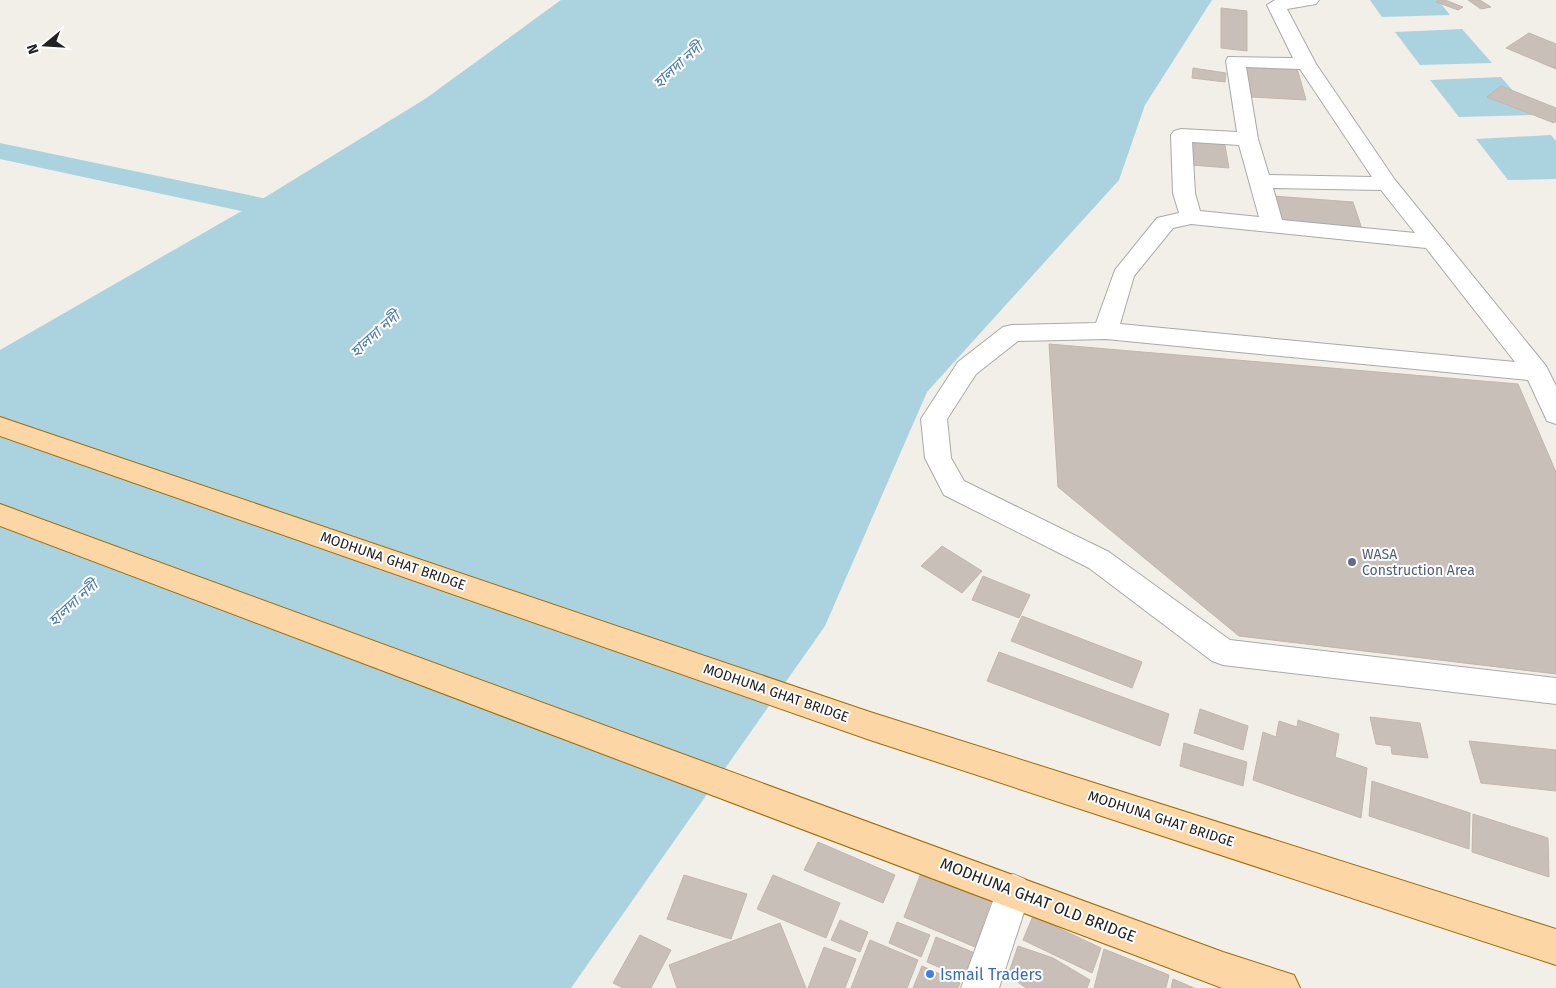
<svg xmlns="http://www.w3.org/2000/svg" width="1556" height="988" viewBox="0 0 1556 988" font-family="'Fira Sans','Noto Sans Bengali',sans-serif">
	<rect width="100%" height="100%" fill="#f2efe9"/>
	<g fill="#aad3df">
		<path d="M 561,0 L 1212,0 L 1145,105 L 1119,180 L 927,392 L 825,626 L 571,988 L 0,988 L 0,350 L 259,201 L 425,99 Z"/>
		<path d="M 1370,0 L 1438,0 L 1450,15 L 1382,17 Z"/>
		<path d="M 1462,29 L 1492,63 L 1420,65 L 1395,32 Z"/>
		<path d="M 1501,77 L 1534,115 L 1459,117 L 1430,80 Z"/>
		<path d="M 1551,135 L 1556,141 L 1556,179 L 1508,180 L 1476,139 Z"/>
	</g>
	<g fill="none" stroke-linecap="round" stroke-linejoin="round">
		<path fill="#aad3df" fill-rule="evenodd" d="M 0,143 L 301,206 L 311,209 L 316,215 L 311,221 L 301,224 L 0,159 Z"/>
	</g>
	<g fill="#c7bfb8" stroke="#c4b6ab">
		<path d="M 1439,0 L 1445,0 L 1463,7 L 1458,10 L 1436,2 Z"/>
		<path d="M 1468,0 L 1480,0 L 1491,7 L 1481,9 Z"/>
		<path d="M 1221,8 L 1247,11 L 1247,51 L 1221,48 Z"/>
		<path d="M 1529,33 L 1556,44 L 1556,69 L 1506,48 Z"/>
		<path d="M 1244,64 L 1297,68 L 1306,100 L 1252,97 Z"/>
		<path d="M 1193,68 L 1226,73 L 1225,82 L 1192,78 Z"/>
		<path d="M 1501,86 L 1556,108 L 1556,121 L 1554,123 L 1487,97 Z"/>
		<path d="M 1187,138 L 1224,140 L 1229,168 L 1191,165 Z"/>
		<path d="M 1273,196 L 1353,202 L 1362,229 L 1279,223 Z"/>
		<path d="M 1049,344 L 1518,384 L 1556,472 L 1556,674 L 1239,636 L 1058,487 Z"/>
		<path d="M 942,546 L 982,571 L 962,593 L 921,566 Z"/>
		<path d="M 983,576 L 1030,595 L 1019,618 L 972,600 Z"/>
		<path d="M 1022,616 L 1142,662 L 1132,688 L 1011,641 Z"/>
		<path d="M 999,652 L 1169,714 L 1160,746 L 987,681 Z"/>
		<path d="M 1200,709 L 1248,726 L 1243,750 L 1194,733 Z"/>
		<path d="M 1370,717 L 1420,723 L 1428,758 L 1392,754 L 1391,746 L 1376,744 Z"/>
		<path d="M 1298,720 L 1339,734 L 1335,757 L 1367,768 L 1361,818 L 1253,780 L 1263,732 L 1276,737 L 1279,721 L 1297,727 Z"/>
		<path d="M 1469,741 L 1556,750 L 1556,791 L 1481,783 Z"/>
		<path d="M 1184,743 L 1247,762 L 1243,786 L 1180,766 Z"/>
		<path d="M 1372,781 L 1470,813 L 1469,849 L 1369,816 Z"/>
		<path d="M 1473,814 L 1548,838 L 1549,877 L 1472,852 Z"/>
		<path d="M 818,842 L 895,875 L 883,903 L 804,870 Z"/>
		<path d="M 921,873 L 991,901 L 975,947 L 904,917 Z"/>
		<path d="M 684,875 L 747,894 L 731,939 L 667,919 Z"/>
		<path d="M 773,875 L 840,903 L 826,938 L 757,909 Z"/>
		<path d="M 1033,916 L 1101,948 L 1092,973 L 1023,940 Z"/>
		<path d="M 840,920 L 868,932 L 860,952 L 831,940 Z"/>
		<path d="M 897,922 L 930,935 L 921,957 L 889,943 Z"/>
		<path d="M 780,923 L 806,988 L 677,988 L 669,965 Z"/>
		<path d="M 640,935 L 671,950 L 651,988 L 623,988 L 613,983 Z"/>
		<path d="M 936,937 L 975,953 L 966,979 L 927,962 Z"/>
		<path d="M 870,940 L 918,960 L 907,988 L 851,988 Z"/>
		<path d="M 1018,946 L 1053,958 L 1090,980 L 1087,988 L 1026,988 L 1008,975 Z"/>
		<path d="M 824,947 L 856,959 L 845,988 L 808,988 Z"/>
		<path d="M 1104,949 L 1169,975 L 1166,988 L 1094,988 Z"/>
		<path d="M 922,966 L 960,983 L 958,988 L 913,988 Z"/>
		<path d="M 1173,979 L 1194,988 L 1171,988 Z"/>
	</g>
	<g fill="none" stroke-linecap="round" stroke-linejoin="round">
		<defs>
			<g id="street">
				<path d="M 1275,0 L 1319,0 L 1316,4 L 1287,9 L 1316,64 L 1395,180 L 1546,366 L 1556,386 L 1556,424 L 1547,421 L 1528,380 L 1106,339 L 1018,341 L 976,374 L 947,419 L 951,458 L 964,481 L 1109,552 L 1230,640 L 1556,678 L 1556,704 L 1223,665 L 1212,661 L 1089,568 L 944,495 L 925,458 L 921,419 L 958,362 L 1003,327 L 1012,325 L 1096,323 L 1115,270 L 1157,218 L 1179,213 L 1173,193 L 1171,135 L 1174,131 L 1181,129 L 1237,132 L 1226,61 L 1228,57 L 1293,58 L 1267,5 ZM 1246,67 L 1300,69 L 1372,177 L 1269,175 L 1258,139 ZM 1192,142 L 1239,145 L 1259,217 L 1200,211 L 1195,193 ZM 1273,188 L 1381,190 L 1415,233 L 1282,220 ZM 1191,224 L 1426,248 L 1515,362 L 1120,324 L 1134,276 L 1173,228 Z"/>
				<path d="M 1013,874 L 1025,879 L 1031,891 L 999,988 L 961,988 L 1001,879 Z"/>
			</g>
			<g id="primary">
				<path d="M 0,417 L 870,712 L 1556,929 L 1556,965 L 870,740 L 0,436 Z"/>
				<path d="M 0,504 L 1223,952 L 1294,975 L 1300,988 L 1222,988 L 0,526 Z"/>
			</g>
		</defs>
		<use href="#street" stroke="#a9a9a9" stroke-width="2"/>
		<use href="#primary" stroke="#a06b00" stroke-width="2"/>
		<use href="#street" fill="#fff" fill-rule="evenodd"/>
		<use href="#primary" fill="#fcd6a4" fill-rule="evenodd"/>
	</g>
	<circle fill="#5c6f8a" stroke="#fff" stroke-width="2" cx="1352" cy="562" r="5"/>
	<circle fill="#3f7fe0" stroke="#fff" stroke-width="2" cx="930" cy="974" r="5"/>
	<g text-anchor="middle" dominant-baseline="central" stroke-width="4" stroke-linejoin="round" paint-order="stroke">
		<g font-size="14" fill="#4e5e75" stroke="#fff" text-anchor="start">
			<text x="1362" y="554">WASA<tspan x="1362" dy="16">Construction Area</tspan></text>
		</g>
		<g font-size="14" fill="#222" stroke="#fff">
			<text transform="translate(393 561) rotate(19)">MODHUNA GHAT BRIDGE</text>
			<text transform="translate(776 693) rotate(19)">MODHUNA GHAT BRIDGE</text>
			<text transform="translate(1161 819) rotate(18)">MODHUNA GHAT BRIDGE</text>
		</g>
		<g font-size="15" font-style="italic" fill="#4a7aab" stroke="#fff">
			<text transform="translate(678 65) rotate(-42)">হালদা নদী</text>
			<text transform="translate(375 334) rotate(-42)">হালদা নদী</text>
			<text transform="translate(73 603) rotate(-42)">হালদা নদী</text>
		</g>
		<g font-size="16" fill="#222" stroke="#fff">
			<text transform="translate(1038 900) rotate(21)">MODHUNA GHAT OLD BRIDGE</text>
		</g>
		<g font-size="16" fill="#366cbe" stroke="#fff" text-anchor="start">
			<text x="940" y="974">Ismail Traders</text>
		</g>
	</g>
	<g transform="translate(45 45) rotate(252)" stroke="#ffffff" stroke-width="4" paint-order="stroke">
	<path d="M0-4L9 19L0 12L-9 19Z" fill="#222222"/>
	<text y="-8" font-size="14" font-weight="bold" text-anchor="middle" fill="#222222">N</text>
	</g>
</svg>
